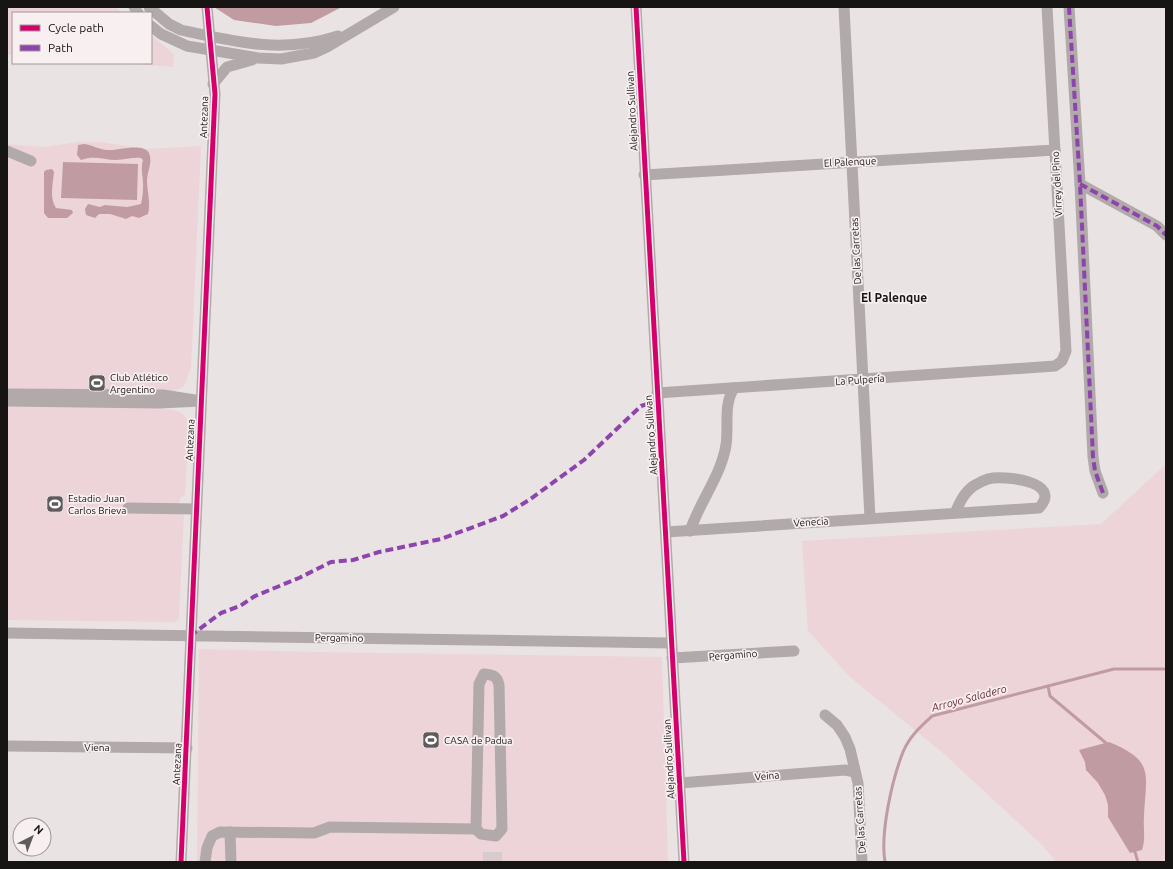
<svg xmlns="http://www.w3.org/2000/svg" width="1173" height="869" viewBox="0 0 1173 869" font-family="Ubuntu,sans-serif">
	<rect width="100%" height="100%" fill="#e9e3e4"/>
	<g fill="#edd4d8">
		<path d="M 7,7 L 115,7 L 123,13 L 13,13 L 13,55 L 7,54 Z"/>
		<path d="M 151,35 L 174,54 L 173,67 L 121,63 L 151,63 Z"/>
		<path d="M 79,142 L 101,142 L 146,149 L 201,146 L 191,368 L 184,386 L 175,391 L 165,390 L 164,409 C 177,410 185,411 189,425 L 185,495 L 180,498 L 179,508 L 184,512 L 179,618 L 175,622 L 7,620 L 7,144 L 42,147 Z"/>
		<path d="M 1166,464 L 1166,862 L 1056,862 L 1041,844 L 944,754 L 850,677 L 808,631 L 802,541 L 1101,524 Z"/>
		<path d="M 199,649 L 316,652 L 662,657 L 668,862 L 197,862 Z"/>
	</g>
	<g fill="#c09ca2">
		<path d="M 214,7 L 342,7 L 311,23 L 276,26 L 234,20 Z"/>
		<path d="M 84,144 C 92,145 100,150 108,150 C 117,151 143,142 149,153 C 153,162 147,172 147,180 C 147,191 151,204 148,214 L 139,218 L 132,216 L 126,219 L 110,214 L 99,214 L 95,218 L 86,215 L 85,209 L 88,204 L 100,207 L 105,205 L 127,207 L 141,204 C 142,199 143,194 143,189 C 144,179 140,170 143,160 L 141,158 C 133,157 125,160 116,160 C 103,160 95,155 81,160 L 77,155 L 78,145 Z"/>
		<path d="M 63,162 L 138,164 L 137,200 L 61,198 Z"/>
		<path d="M 52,169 L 54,172 C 53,184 49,197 56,208 L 72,210 L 73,213 L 67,218 L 48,218 L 44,213 L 44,172 L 46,170 Z"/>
		<path d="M 1109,742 C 1155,761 1146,773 1144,816 C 1143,828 1146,838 1142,850 L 1130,853 L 1108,817 L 1108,805 L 1105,795 L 1098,783 L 1086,770 L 1085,762 L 1079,750 Z"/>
	</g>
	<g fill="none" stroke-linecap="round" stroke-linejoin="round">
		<g stroke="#c09ca2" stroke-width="3">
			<path d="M 1048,686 L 1050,696 L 1106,743"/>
			<path d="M 1135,852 L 1138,862"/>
			<path d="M 885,862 C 880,833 892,780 903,752 C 909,737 920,727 932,716 L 1114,669 L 1166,669"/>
		</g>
	</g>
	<rect fill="#d8cbcd" x="483" y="852" width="19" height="10"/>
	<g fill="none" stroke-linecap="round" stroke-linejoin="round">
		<g stroke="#b1a9aa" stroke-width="11">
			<path d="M 134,7 L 138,13"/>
			<path d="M 149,7 L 169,24 L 181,30 C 236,42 283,54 338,36"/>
			<path d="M 636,7 L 684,862"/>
			<path d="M 844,7 L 870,518"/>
			<path d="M 1069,7 L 1080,184 L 1093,457 L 1095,471 L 1103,493"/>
			<path d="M 151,26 L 161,34 L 187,46 L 258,58 L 281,59 L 314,53 L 327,47 L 394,7"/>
			<path d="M 213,84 L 227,67 L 252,60"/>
			<path d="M 7,151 L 31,161"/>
			<path d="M 644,175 L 1055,150"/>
			<path d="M 1080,184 L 1157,226 L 1166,235"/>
			<path d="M 657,393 L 1055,366 L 1062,361 L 1066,351 L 1047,7"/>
			<path d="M 7,394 L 163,395 L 201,401 L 159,403 L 7,401"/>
			<path d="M 128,508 L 196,509"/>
			<path d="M 690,531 C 700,501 721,476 726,445 C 729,426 723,405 734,388"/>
			<path d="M 666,532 L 1039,508 C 1064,481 1003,475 988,479 C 985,480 980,482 977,484 C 965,490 960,502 955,513"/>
			<path d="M 7,633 L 671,643"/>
			<path d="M 672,658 L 794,651"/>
			<path d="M 825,715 L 837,725 L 845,737 L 850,749 L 858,783 L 862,862"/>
			<path d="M 7,746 L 187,748"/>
			<path d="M 680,783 L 845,770 L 855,772"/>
			<path d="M 230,832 L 231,862"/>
			<path d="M 181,862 L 215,94 L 207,7"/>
			<path d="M 205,862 L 207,848 L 212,836 L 220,832 L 314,833 L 330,827 L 476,829 L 481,834 L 496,836 L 502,829 L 499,685 C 497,676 494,675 484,674 L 479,684 L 476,829"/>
		</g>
		<g stroke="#8e44ad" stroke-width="4" stroke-dasharray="8 4" stroke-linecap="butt">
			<path d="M 1069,7 L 1080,184 L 1093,457 L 1095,471 L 1103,493"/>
			<path d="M 1080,184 L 1157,226 L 1166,235"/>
			<path d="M 190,636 L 221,613 L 240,606 L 255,596 L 299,578 L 331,562 L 353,560 L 379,552 L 441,539 L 503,516 L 529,500 L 584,460 L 641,406 L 657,401"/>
		</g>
		<defs>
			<g id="cycleway">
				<path d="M 636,7 L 684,862"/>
				<path d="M 181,862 L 215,94 L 207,7"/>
			</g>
		</defs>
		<use href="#cycleway" stroke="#f8eff0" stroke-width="8"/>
		<use href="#cycleway" stroke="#d6006c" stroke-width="5"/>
	</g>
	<defs>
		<symbol id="stadium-square" viewBox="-11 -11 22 22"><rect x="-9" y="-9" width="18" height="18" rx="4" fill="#605c5d" stroke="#f8eff0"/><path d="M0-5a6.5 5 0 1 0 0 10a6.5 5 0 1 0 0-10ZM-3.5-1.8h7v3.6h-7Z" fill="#fff"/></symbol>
	</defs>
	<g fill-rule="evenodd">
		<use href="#stadium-square" x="87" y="373" width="20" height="20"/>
		<use href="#stadium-square" x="45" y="494" width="20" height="20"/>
		<use href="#stadium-square" x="421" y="730" width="20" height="20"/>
	</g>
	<g text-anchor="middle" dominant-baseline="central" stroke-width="3.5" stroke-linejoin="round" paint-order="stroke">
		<g font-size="10" fill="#171414" stroke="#f8eff0">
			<text transform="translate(632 111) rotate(-93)">Alejandro Sullivan</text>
			<text transform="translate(204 117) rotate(-88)">Antezana</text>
			<text transform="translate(850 162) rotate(-3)">El Palenque</text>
			<text transform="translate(1057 184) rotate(-93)">Virrey del Pino</text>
			<text transform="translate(856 251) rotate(-93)">De las Carretas</text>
			<text transform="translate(860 380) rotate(-4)">La Pulpería</text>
			<text transform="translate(651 435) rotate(-94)">Alejandro Sullivan</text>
			<text transform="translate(190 440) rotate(-87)">Antezana</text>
			<text transform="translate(811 522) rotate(-4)">Venecia</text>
			<text transform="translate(339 638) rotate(1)">Pergamino</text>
			<text transform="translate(733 655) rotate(-4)">Pergamino</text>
			<text x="97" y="747">Viena</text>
			<text transform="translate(669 759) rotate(-93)">Alejandro Sullivan</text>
			<text transform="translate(177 764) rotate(-87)">Antezana</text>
			<text transform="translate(767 776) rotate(-5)">Veina</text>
			<text transform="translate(860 820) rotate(-94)">De las Carretas</text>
		</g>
		<g font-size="10" fill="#171414" stroke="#f8eff0" text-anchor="start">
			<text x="110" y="377">Club Atlético<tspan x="110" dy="12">Argentino</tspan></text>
			<text x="68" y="498">Estadio Juan<tspan x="68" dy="12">Carlos Brieva</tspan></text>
			<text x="444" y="740">CASA de Padua</text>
		</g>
		<g font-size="11" font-style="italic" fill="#6c2c3a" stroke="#f8eff0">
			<text transform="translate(969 698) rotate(-15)">Arroyo Saladero</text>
		</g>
		<g font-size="12" font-weight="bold" fill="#171414" stroke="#f8eff0">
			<text x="894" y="297">El Palenque</text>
		</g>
	</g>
	<rect width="1173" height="869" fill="none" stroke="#171414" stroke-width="16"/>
	<rect x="12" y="12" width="140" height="52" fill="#f8eff0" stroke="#9e9798"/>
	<rect x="20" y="25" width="20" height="6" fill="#d6006c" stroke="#9e9798"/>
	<text x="48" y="32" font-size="12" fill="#171414">Cycle path</text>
	<rect x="20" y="45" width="20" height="6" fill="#8e44ad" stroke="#9e9798"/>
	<text x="48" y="52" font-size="12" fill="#171414">Path</text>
	<g transform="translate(32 837) rotate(42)"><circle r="19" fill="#f8eff0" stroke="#9e9798"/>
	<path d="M0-3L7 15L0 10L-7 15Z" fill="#605c5d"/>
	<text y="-6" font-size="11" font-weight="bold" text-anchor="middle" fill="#171414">N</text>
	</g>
</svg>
